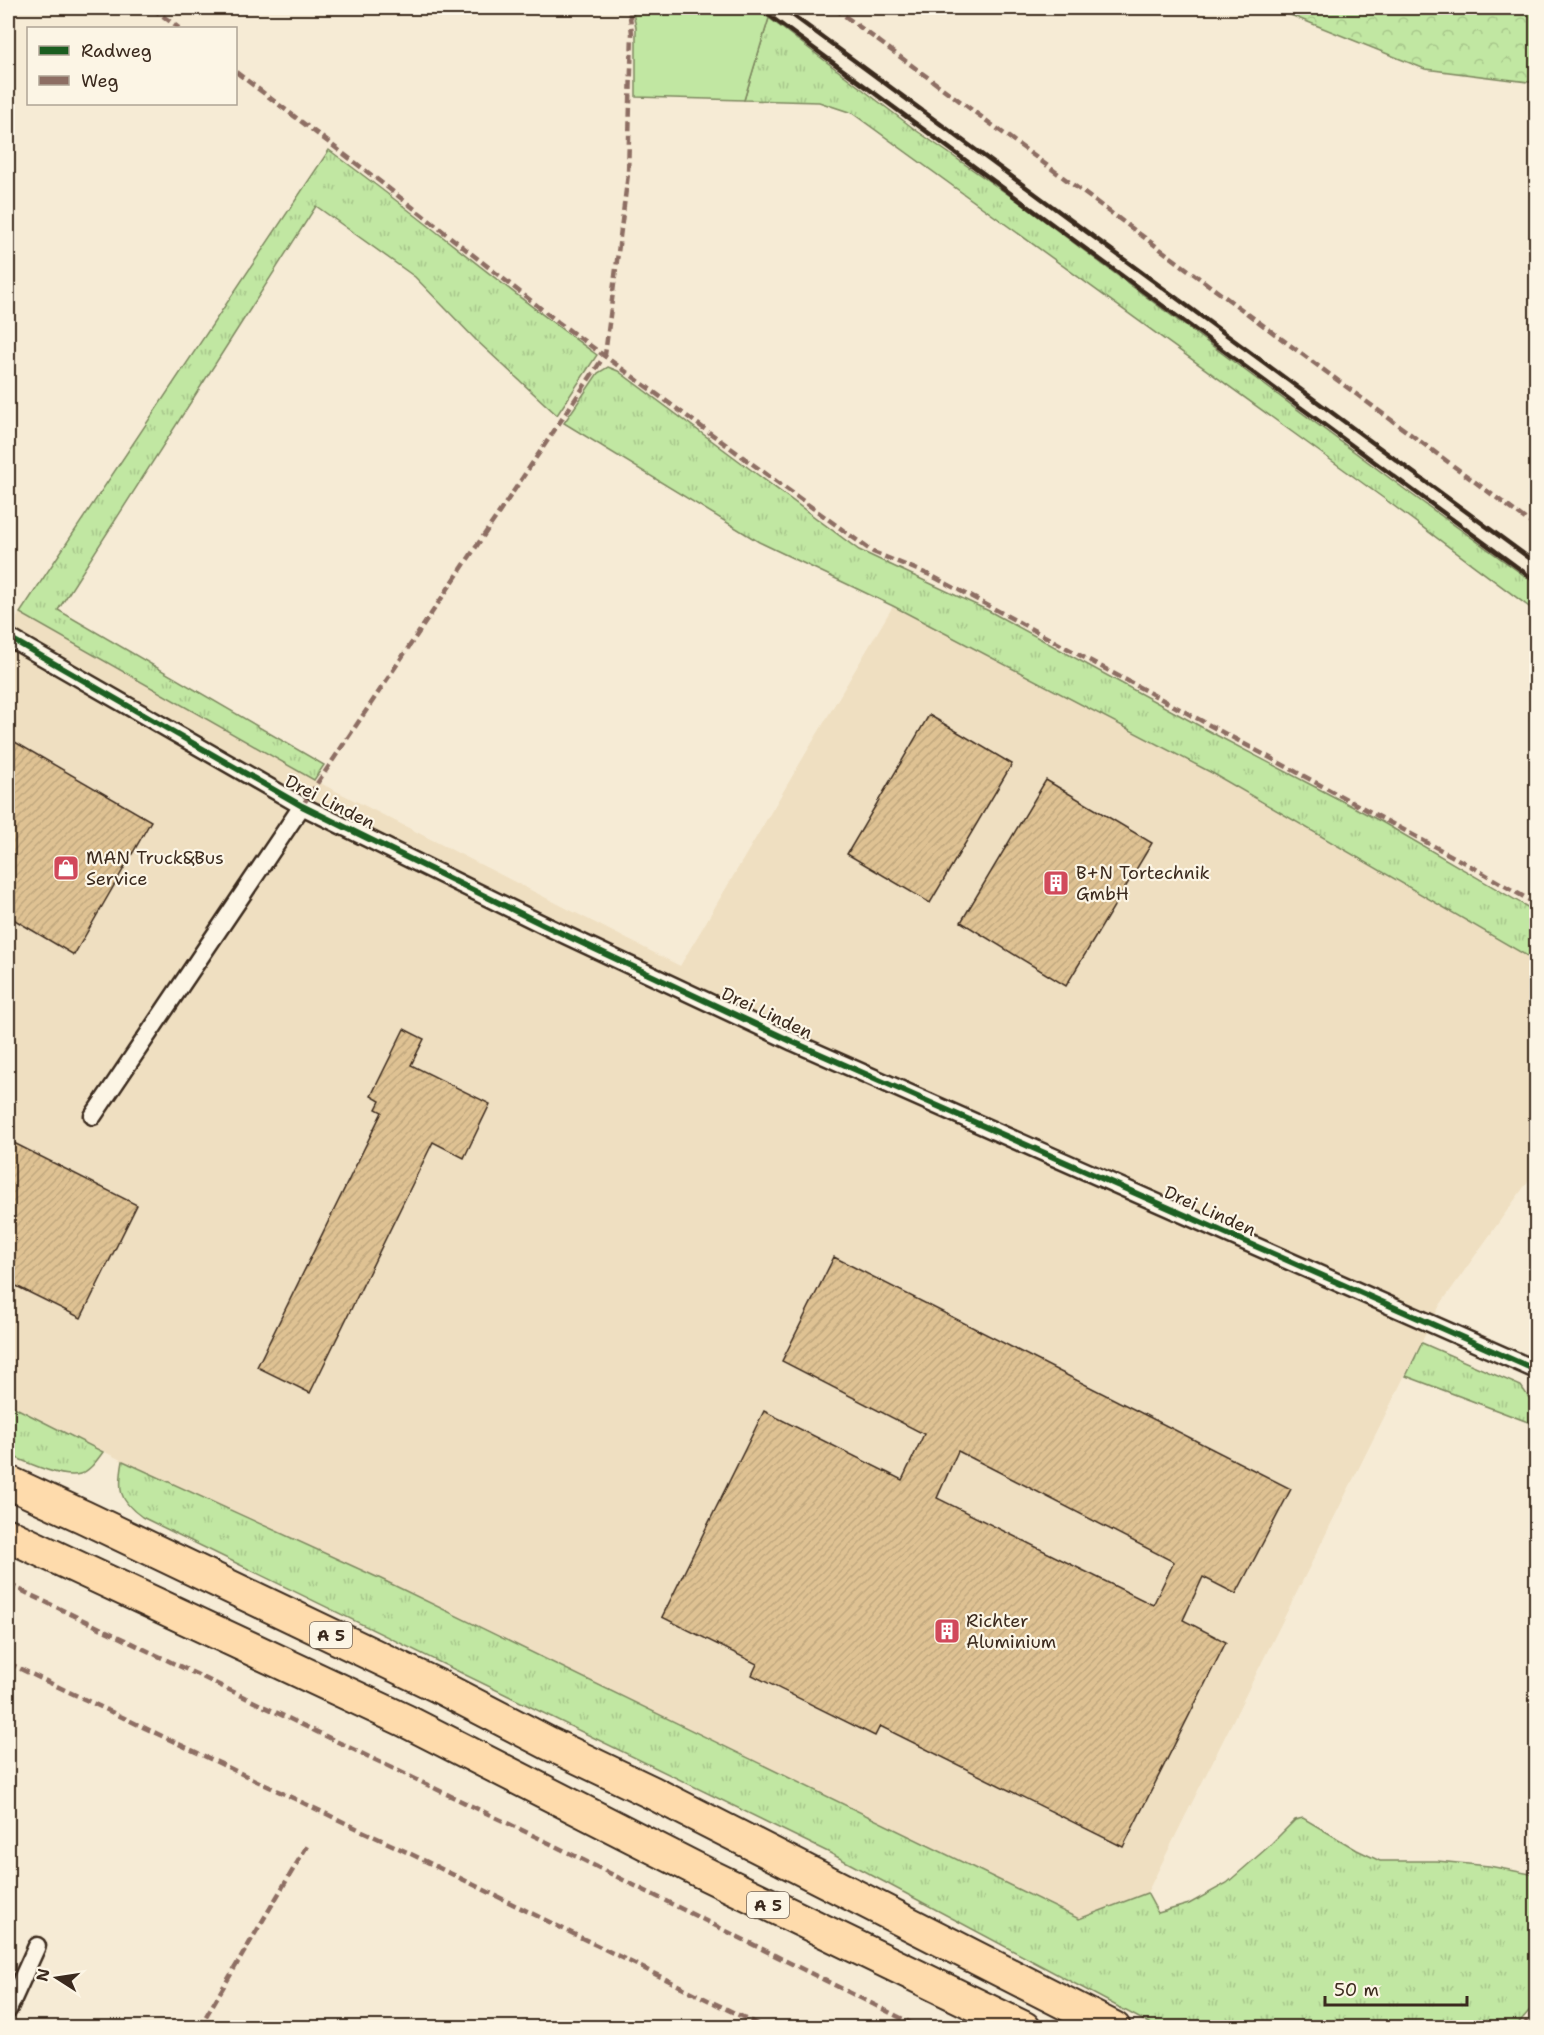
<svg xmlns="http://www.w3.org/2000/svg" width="1544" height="2035" viewBox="0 0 1544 2035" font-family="'Shantell Sans',sans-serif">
	<defs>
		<pattern id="grass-tufts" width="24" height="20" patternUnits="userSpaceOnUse" patternTransform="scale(1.5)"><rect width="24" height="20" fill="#c1e7a2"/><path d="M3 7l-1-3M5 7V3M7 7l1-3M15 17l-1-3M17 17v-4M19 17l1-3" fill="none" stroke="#a7c68b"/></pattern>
		<pattern id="forest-crowns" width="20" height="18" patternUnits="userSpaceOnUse" patternTransform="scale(1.5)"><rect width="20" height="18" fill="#c1e7a2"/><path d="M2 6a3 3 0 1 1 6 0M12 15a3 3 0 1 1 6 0" fill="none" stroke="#a7c68b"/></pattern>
		<pattern id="building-hatch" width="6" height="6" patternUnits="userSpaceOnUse" patternTransform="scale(1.5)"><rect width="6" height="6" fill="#dfc293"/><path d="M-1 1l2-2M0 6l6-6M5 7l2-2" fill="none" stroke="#c0a77e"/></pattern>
	</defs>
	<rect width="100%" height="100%" fill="#f6ebd5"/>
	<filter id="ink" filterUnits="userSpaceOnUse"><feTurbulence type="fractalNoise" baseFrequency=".0167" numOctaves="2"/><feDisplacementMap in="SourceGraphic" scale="12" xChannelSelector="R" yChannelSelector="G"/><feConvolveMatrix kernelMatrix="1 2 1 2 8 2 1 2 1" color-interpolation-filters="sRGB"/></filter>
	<g filter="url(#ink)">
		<path fill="#efdfc1" d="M 893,606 L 1214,774 L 1536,961 L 1536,1170 L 1440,1305 L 1147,1893 L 1079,1919 L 381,1579 L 123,1461 L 8,1404 L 8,621 L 13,624 L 20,613 L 326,786 L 680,966 Z"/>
		<g fill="url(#grass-tufts)" stroke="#7e8860" stroke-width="1.5">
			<path d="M 769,18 L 917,131 L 1019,202 L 1407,491 L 1536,584 L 1536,612 L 1386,500 L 852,113 L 819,102 L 744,100 Z"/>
			<path d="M 329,150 C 420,216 505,289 597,355 L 557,415 L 476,340 L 415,277 L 316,206 L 58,610 L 324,765 L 314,780 L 20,613 Z"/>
			<path d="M 608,367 L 618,371 L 859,550 L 989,611 L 1218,736 L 1382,822 L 1536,912 L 1536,961 L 1214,774 L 893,606 L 759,542 L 564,423 L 598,373 Z"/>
			<path d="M 1422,1343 L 1521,1386 L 1536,1408 L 1536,1425 L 1406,1376 Z"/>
			<path d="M 8,1404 L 103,1452 C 97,1460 90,1471 80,1474 C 63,1480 23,1461 8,1454 Z"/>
			<path d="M 123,1461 L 381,1579 L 1079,1919 L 1147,1893 L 1158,1913 L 1189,1904 L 1227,1883 L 1267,1848 L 1295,1820 L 1303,1818 L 1357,1850 L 1380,1861 L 1437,1861 L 1489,1866 L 1536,1875 L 1536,2003 L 1515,2027 L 1156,2027 L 828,1852 L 142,1517 C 118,1500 118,1489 123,1461 Z"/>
		</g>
		<path fill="url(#forest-crowns)" stroke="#7e8860" stroke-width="1.5" d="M 1273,8 L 1536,8 L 1536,83 L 1425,69 Z"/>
		<path fill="#c1e7a2" stroke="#7e8860" stroke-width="1.5" d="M 632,8 L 755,8 L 769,18 L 744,100 L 636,97 L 636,27 Z"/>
		<g fill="url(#building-hatch)" stroke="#3b2a1e" stroke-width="1.5" fill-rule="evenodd">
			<path d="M 929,715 L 1012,764 L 930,903 L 847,854 Z"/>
			<path d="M 8,738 L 151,821 L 74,955 L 8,916 Z"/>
			<path d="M 1046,780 L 1152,843 L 1066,986 L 961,922 Z"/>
			<path d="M 404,1029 L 424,1039 L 411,1065 L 490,1104 L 464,1158 L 433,1142 L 310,1393 L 257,1367 L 382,1112 L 376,1109 L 380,1101 L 371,1096 Z"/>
			<path d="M 8,1140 L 137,1205 L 81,1318 L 8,1282 Z"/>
			<path d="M 834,1257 L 1291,1489 L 1236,1594 L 1203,1577 L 1183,1620 L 1226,1642 L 1123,1847 L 880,1726 L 875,1736 L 752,1675 L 757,1664 L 662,1617 L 764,1411 L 902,1480 L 924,1434 L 782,1361 ZM 958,1451 L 1174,1562 L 1153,1605 L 937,1498 Z"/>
		</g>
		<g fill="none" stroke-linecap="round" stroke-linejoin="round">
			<defs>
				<g id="street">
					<path d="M 8,637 L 302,806 L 544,925 L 793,1042 L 1536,1370"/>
					<path d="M 93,1116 L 302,806"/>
					<path d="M 8,2010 L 37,1946"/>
				</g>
				<g id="highway">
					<path d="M 8,1482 L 84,1517 L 438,1686 L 548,1743 L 653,1793 L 1114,2028"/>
					<path d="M 8,1535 L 406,1721 L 708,1875 L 1024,2028"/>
				</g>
			</defs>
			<use href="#street" stroke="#3b2a1e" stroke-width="21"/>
			<use href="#highway" stroke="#3b2a1e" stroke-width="36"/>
			<use href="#street" stroke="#fcf5e5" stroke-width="16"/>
			<use href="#highway" stroke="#fedbac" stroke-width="32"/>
			<g stroke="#3b2a1e" stroke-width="4.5">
				<path d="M 759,8 L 1536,581"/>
				<path d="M 783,8 L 1536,563"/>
			</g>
			<g stroke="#8d6e63" stroke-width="4.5" stroke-dasharray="9 4.5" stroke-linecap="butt">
				<path d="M 152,8 L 179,28"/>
				<path d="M 834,8 L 1536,527"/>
				<path d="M 236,72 L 378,180 L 558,322 L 873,552 L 930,575 L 974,598 L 1476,869 L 1536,904"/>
				<path d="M 302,806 L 605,355 L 628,174 L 632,33 L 629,8"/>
				<path d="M 8,1584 L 551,1844 L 921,2028"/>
				<path d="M 8,1663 L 411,1854 L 765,2028"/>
				<path d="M 199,2028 L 307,1846"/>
				<path d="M 1522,2028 L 1536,2010"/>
			</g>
			<defs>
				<path id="cycleway" d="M 8,637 L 302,806 L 544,925 L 793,1042 L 1536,1370"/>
			</defs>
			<use href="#cycleway" stroke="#fcf5e5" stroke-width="10"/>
			<use href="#cycleway" stroke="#1b5e20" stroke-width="6"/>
		</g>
	</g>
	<defs>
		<symbol id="shop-square" viewBox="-11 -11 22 22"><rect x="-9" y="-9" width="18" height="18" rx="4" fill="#d1495b" stroke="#fcf5e5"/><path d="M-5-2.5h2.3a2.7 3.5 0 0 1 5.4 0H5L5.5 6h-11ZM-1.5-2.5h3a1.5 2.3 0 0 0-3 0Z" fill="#fff"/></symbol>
		<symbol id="building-square" viewBox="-11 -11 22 22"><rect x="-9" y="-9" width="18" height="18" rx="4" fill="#d1495b" stroke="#fcf5e5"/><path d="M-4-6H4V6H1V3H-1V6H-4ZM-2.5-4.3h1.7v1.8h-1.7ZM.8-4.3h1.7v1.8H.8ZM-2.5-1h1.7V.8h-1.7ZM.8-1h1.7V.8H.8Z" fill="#fff"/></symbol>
	</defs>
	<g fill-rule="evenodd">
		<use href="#shop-square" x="51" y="853" width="30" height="30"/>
		<use href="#building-square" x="1041" y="868" width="30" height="30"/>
		<use href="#building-square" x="932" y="1616" width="30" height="30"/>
	</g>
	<g text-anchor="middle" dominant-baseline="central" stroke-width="4.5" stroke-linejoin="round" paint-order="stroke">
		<g fill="#fcf5e5" stroke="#75675a" stroke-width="1.5">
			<rect x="310" y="1622" width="42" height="26" rx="4.5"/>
			<rect x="747" y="1892" width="42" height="26" rx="4.5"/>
		</g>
		<g font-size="16" font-weight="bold" fill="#3b2a1e">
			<text x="331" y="1635">A 5</text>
			<text x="768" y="1905">A 5</text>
		</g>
		<g font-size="18" fill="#3b2a1e" stroke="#fcf5e5">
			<text transform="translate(330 802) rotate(27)">Drei Linden</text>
			<text transform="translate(767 1013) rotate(25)">Drei Linden</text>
			<text transform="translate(1210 1211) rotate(24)">Drei Linden</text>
		</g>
		<g font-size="18" fill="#3b2a1e" stroke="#fcf5e5" text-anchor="start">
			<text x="86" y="858">MAN Truck&amp;Bus<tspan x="86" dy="21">Service</tspan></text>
			<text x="1076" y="873">B+N Tortechnik<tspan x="1076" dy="21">GmbH</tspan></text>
			<text x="966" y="1621">Richter<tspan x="966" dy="21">Aluminium</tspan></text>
		</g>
	</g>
	<rect width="1544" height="2035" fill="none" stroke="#fcf5e5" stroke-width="30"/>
	<rect x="15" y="15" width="1514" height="2005" fill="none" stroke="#3b2a1e" stroke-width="2" filter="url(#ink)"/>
	<rect x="27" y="27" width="210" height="78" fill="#fcf5e5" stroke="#afa495" stroke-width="1.5"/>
	<rect x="39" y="46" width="30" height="9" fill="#1b5e20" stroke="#afa495" stroke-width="1.5"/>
	<text x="81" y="57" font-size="18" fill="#3b2a1e">Radweg</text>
	<rect x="39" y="76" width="30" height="9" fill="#8d6e63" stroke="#afa495" stroke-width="1.5"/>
	<text x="81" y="87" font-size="18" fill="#3b2a1e">Weg</text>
	<g transform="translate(57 1978) rotate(282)" stroke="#fcf5e5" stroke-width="4.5" paint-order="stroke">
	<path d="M0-4.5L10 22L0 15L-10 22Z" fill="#3b2a1e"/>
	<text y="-9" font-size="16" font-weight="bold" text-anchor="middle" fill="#3b2a1e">N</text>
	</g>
	<path d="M1325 1996v9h142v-9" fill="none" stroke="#3b2a1e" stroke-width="3"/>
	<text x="1334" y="1996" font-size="18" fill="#3b2a1e" stroke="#fcf5e5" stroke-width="4.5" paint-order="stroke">50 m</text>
</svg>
